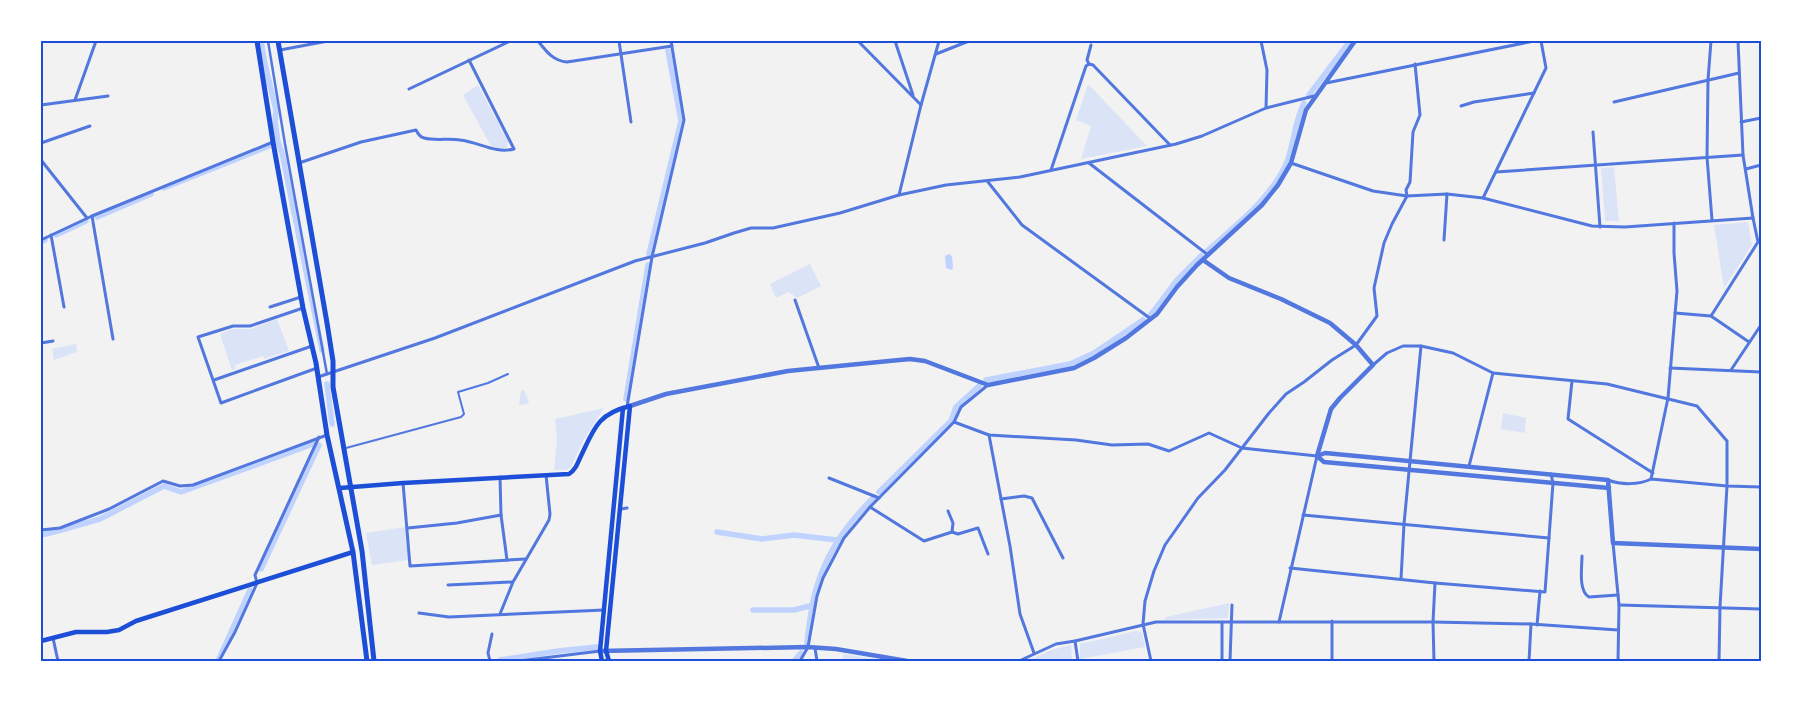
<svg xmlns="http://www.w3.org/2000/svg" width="1802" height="702" viewBox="0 0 1802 702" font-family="'Alegreya Sans',sans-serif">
	<rect width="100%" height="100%" fill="#f2f2f2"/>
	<g fill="#dbe4f7">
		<path d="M 1088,84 L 1147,146 L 1081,159 L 1091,126 L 1076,120 Z"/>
		<path d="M 478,85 L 508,141 L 507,147 C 502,150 496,148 491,146 L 463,95 Z"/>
		<path d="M 1614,167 L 1619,221 L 1605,221 L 1601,168 Z"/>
		<path d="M 1748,222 L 1752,245 L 1724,288 L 1714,225 Z"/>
		<path d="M 810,264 L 821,286 L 797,298 L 789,292 L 776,298 L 770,284 Z"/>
		<path d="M 277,319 L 289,351 L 264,359 L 263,356 L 235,365 L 236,369 L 232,370 L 220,334 L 232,329 L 250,329 Z"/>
		<path d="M 76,344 L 77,352 L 54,360 L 52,349 Z"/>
		<path d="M 521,390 L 524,390 L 529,402 L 527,404 L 519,405 Z"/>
		<path d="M 604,408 L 583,441 L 571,467 L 566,470 L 554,470 L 557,440 L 555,419 Z"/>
		<path d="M 1503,413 L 1526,418 L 1525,433 L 1501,429 Z"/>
		<path d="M 405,527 L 408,560 L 372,565 L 366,533 Z"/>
		<path d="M 1229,603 L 1228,618 L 1165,620 L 1166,617 Z"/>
		<path d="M 1136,631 L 1142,632 L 1145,647 L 1080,659 L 1080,644 Z"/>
		<path d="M 1071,645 L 1072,659 L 1055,661 L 1027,661 L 1051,650 Z"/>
		<path d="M 843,654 L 888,661 L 843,661 Z"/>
	</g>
	<path fill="#bfd3fe" d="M 949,254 L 952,256 L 953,268 L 951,270 L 946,268 L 945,256 Z"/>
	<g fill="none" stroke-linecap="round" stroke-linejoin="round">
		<g stroke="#bfd3fe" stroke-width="5.5">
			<path d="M 261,41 L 265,64 L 276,110 L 275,121 L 278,142 L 282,153 L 322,350"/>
			<path d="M 1309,95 L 1350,41"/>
			<path d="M 164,188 L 269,146"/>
			<path d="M 97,217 L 151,194"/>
			<path d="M 56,235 L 86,221"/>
			<path d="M 41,242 L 45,240"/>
			<path d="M 1207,251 C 1235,226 1275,195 1288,159 C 1294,140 1295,121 1304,103"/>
			<path d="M 649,254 L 681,121 L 668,51"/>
			<path d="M 1151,314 L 1156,308 L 1177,280 L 1201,256"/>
			<path d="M 986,380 L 1070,364 L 1094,353 L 1143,320"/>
			<path d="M 327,384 L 332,424"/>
			<path d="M 626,399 L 648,265"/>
			<path d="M 879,492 L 951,421 L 956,407 L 979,386"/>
			<path d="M 717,532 L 762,539 L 794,535 L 837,540"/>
			<path d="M 41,535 L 54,532 L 100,519 L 164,486 L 181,492 L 313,444"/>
			<path d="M 261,569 L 319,445"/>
			<path d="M 753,610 L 794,610 L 813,605"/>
			<path d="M 807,643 C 809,625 811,606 816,589 C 827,551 847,524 874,497"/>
			<path d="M 500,660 L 558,651 L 597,647"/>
			<path d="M 218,661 L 250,590"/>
			<path d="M 794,661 L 801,653"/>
		</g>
		<path stroke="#5277de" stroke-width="2" d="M 346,448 L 461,417 L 464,414 L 458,392 L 488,383 L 508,374"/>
		<path stroke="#5277de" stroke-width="2.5" d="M 268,41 L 285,144 L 327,374"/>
		<g stroke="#5277de" stroke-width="3">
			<path d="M 538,41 C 546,51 553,61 567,62 L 672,46"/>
			<path d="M 619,41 L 631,122"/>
			<path d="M 858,41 L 921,105"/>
			<path d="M 895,41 L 913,95"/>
			<path d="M 1261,41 L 1267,70 L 1266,108"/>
			<path d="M 1711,41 L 1708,80 L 1707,157 L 1712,220"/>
			<path d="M 1738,41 L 1743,155 L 1753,218"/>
			<path d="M 280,50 L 328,41"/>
			<path d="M 936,54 L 969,41"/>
			<path d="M 1089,64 L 1093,65 L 1170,145"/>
			<path d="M 1326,83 L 1534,41"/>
			<path d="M 409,89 L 510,41"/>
			<path d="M 75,100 L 96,41"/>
			<path d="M 1614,102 L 1739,73"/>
			<path d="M 41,105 L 108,96"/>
			<path d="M 1461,106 L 1474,102 L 1534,93"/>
			<path d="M 1741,122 L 1761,118"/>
			<path d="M 1593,132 L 1600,227"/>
			<path d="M 41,143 L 90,126"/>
			<path d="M 41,160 L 87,218"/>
			<path d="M 299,163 L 361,142 L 416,130 C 418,134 420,137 424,138 C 435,141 449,138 460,140 C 479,142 495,154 514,149 L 469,60"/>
			<path d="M 1089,163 L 1208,255"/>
			<path d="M 1291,163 L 1373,191 L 1407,196 L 1447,194 L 1483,198 L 1592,226 L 1625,227 L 1753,218 L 1758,242 L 1711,316"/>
			<path d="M 1746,169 L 1761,165"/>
			<path d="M 1051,170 L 1086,66 L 1089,64 L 1087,60 L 1091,45"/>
			<path d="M 1496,172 L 1743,155"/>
			<path d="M 988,182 L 1022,225 L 1151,319"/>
			<path d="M 899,195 L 921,105 L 939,41"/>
			<path d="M 1483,198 L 1546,68 L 1541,41"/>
			<path d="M 92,216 L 113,339"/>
			<path d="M 51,235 L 64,307"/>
			<path d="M 41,240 L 92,216 L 273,142"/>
			<path d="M 1444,240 L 1447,194"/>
			<path d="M 795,300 L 819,368"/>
			<path d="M 270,307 L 301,297"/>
			<path d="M 303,308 L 250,326 L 233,326 L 198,337 L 221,403 L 317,368"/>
			<path d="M 1675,313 L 1711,316 L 1749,342"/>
			<path d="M 41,343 L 53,341"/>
			<path d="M 1373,365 L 1387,353 L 1403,346 L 1421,346 L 1453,353 L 1493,373 L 1607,384 L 1697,406 L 1727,441 L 1727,486 L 1720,607 L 1719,661"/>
			<path d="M 1670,368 L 1761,372"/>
			<path d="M 1731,370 L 1761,325"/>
			<path d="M 318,377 L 435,338 L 635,261 L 705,243 L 734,233 L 751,228 L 773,228 L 840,213 L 899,195 L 946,185 L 1020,177 L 1176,144 L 1202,136 L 1266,108 L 1314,96"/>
			<path d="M 214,380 L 312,346"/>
			<path d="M 1572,381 L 1568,419 L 1653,473"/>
			<path d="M 627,407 L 652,257 L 684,120 L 671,41"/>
			<path d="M 954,422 L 989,435 L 1076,440 L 1112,445 L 1148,444 L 1169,451 L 1209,433 L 1242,448 L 1317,456 L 1279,622"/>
			<path d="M 989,435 L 1010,546 L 1020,614 L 1034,653"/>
			<path d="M 1469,466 L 1493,373"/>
			<path d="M 500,477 L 501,515 L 507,560"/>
			<path d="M 829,478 L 879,498"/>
			<path d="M 1651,479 L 1668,398 L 1677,291 L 1674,253 L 1674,223"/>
			<path d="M 1608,480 C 1621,485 1639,485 1651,479 L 1727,486 L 1761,487"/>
			<path d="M 403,483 L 410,566 L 525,559"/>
			<path d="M 1001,499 L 1024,496 L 1032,498 L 1063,558"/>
			<path d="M 870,507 L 924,541 L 952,532 L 958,534 L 978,528 L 988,554"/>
			<path d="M 621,509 L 627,508"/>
			<path d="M 948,511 L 953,523 L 952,532"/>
			<path d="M 1303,515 L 1549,538"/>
			<path d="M 408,528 L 457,523 L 501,515"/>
			<path d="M 41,530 L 60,528 L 109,509 L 163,481 L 180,486 L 193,485 L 327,435"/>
			<path d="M 1613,543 L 1619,605 L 1618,661"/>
			<path d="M 1582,556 C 1582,567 1578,591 1589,597 L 1618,595"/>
			<path d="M 1290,568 L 1435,583 L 1545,592 L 1553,483 L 1551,474"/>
			<path d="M 1401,579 L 1404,524 L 1421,346"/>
			<path d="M 448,585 L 512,582"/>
			<path d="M 1619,605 L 1761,609"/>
			<path d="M 419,613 L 449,617 L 604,610"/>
			<path d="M 500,614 L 513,582 L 549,520 L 550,514 L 546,475"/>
			<path d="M 1332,621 L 1332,661"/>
			<path d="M 1537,625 L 1540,591"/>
			<path d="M 53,638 L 58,661"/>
			<path d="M 1075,641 L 1078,661"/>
			<path d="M 815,648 L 817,661"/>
			<path d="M 219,661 L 235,632 L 254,590 L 257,583 L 255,575 L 319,437"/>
			<path d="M 490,661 L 488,653 L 492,634"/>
			<path d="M 519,661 L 600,651"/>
			<path d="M 800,661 L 808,647 L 817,596 L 823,578 L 844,538 L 870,507 L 954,422 L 961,407 L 988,385"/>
			<path d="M 1019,661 L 1056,644 L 1075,641 L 1156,622 L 1433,622 L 1531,624 L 1618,630"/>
			<path d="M 1151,661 L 1143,624 L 1145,601 L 1154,571 L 1165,545 L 1198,498 L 1225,470 L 1269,413 L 1286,394 L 1304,382 L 1332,360 L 1356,345 L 1377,316 L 1374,288 L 1384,243 L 1392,224 L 1407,196 L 1406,190 L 1410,182 L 1413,132 L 1420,115 L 1415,64"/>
			<path d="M 1222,661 L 1222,622"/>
			<path d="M 1230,661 L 1232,605"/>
			<path d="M 1434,661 L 1433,622 L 1435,583"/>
			<path d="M 1529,661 L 1531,624"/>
		</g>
		<g stroke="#5277de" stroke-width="4.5">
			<path d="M 1203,260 L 1229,278 L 1281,299 L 1330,323 L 1356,345 L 1373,365 L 1340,398 L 1331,409 L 1317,456"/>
			<path d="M 630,406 L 666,394 L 788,371 L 889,361 L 910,359 L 925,361 L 988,385 L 1074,368 L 1094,358 L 1126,338 L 1157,314 L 1177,287 L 1197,265 L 1262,205 L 1278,185 L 1291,163 L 1306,110 L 1355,41"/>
			<path d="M 1317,456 L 1325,453 L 1608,480 L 1613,543 L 1761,549"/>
			<path d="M 1317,456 L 1324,462 L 1609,488"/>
			<path d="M 600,651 L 808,647 L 836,649 L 907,661"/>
		</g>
		<g stroke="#1d4ed8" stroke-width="4.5">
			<path d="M 340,488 L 403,483 L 569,474 C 575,470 577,465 580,458 C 594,429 597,414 630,406 L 606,651 L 609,661"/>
			<path d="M 41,641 L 76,632 L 107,632 L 119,630 L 136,621 L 353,552"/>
			<path d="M 602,661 L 600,651 L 623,408"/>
		</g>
		<g stroke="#1d4ed8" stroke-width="5">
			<path d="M 257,41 L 273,142 L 303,308 L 316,363 L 327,435 L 353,552 L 367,661"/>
			<path d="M 278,41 L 327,323 L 333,361 L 333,387 L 362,551 L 374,661"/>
		</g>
	</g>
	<rect width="1802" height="702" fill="none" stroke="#ffffff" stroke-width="85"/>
	<rect x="42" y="42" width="1718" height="618" fill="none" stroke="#1d4ed8" stroke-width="2"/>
</svg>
